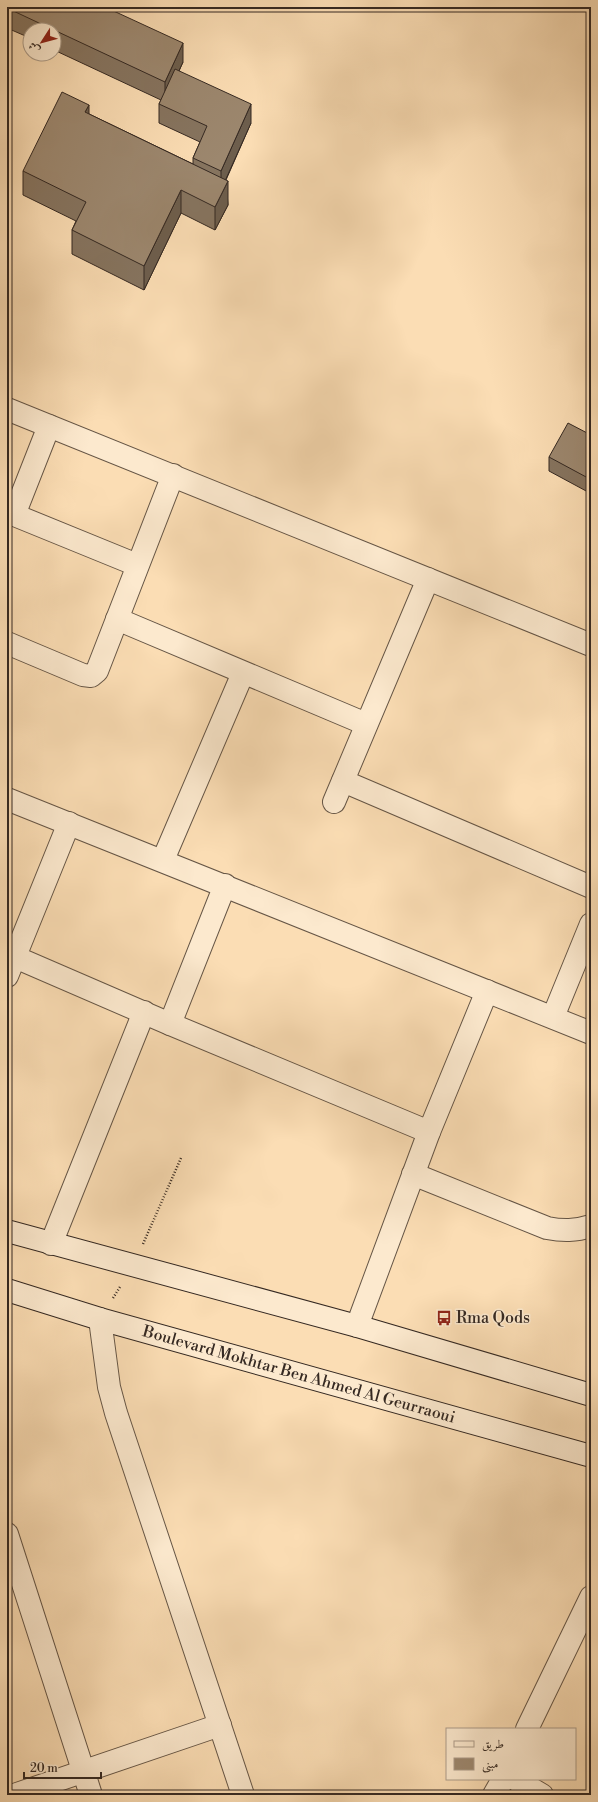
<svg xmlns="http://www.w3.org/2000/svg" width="598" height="1802" viewBox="0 0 598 1802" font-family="'Libre Bodoni',Amiri,serif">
	<rect width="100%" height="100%" fill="#fbddb4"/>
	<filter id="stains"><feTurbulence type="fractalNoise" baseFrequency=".005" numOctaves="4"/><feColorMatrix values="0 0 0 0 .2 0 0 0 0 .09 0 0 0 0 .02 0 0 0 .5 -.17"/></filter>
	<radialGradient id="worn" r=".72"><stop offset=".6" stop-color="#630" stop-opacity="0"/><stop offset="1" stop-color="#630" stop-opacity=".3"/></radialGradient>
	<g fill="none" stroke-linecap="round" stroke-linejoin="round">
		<defs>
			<g id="street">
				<path d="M 7,409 L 591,645"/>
				<path d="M 7,512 L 137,565"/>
				<path d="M 14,515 L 49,426"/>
				<path d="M 117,619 L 366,724"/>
				<path d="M 7,643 L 83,675 L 91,676 L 97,671 L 173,475"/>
				<path d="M 343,781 L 591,887"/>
				<path d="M 7,799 L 591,1033"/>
				<path d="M 334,802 L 428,579"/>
				<path d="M 163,860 L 243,673"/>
				<path d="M 15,957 L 170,1024 L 429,1132"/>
				<path d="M 7,976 L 69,823"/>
				<path d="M 553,1017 L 591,924"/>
				<path d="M 170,1024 L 225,885"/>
				<path d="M 413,1174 L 547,1228 C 563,1231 575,1231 591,1226"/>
				<path d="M 51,1244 L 144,1012"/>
				<path d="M 100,1319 L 109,1387 L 116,1413 L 243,1795"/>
				<path d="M 357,1326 L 429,1132 L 487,991"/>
				<path d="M 7,1534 L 91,1795"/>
				<path d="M 527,1729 L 591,1597"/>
				<path d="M 515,1779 L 542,1795"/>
				<path d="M 14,1795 L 220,1725"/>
				<path d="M 494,1795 L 503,1779"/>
			</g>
			<g id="secondary">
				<path d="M 7,1231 L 357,1326 L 591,1395"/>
				<path id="s1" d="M 7,1290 L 100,1319 L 591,1456"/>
			</g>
		</defs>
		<use href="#street" stroke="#665646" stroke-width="24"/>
		<use href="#secondary" stroke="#352922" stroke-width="24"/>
		<g stroke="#352922" stroke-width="2.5" stroke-dasharray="1 2" stroke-linecap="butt">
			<path d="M 143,1244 L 181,1158"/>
			<path d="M 113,1298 L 120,1287"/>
		</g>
		<use href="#street" stroke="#fce9ce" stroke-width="22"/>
		<use href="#secondary" stroke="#fce9ce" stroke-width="22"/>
	</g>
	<g fill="#86745f" stroke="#352922">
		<path d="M 7,7 L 183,62 L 179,71 L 251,123 L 226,180 L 228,205 L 215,230 L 181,213 L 144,290 L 72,254 L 72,230 L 76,221 L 23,195 L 23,171 L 89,114 L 193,164 L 193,158 L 200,142 L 159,123 L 159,104 L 161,100 L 54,50 L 54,30 L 30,30 L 30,38 L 7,28 Z"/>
		<path d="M 591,435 L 588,492 L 549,471 L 549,457 Z"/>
	</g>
	<g fill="#6d5e4d" stroke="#352922">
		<path d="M 183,43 L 183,62 L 165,101 L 165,82 Z"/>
		<path d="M 251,104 L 251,123 L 221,190 L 221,171 Z"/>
		<path d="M 89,105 L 89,129 L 85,112 Z"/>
		<path d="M 228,181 L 228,205 L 215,230 L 215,207 Z"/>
		<path d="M 181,190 L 181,213 L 144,290 L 144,266 Z"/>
		<path d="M 591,473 L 591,486 L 588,492 L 588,478 Z"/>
	</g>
	<g fill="#9c876e" stroke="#352922">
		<path d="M 7,7 L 105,7 L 183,43 L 165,82 L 7,8 Z"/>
		<path d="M 175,69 L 251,104 L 221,171 L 193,158 L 207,126 L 159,104 Z"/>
		<path d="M 62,92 L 89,105 L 85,112 L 228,181 L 215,207 L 181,190 L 144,266 L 72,230 L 86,202 L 23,171 Z"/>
		<path d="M 568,423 L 591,435 L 591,473 L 588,478 L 549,457 Z"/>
	</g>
	<defs>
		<symbol id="bus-bare" viewBox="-9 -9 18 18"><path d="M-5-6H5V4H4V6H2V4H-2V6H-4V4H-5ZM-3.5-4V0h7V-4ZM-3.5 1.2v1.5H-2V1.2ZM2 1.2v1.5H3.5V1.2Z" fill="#8f2418" stroke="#fce9ce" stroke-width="2.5" paint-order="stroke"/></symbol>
	</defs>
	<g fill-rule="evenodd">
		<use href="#bus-bare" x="433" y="1307" width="22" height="22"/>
	</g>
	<g text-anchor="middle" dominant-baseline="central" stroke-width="3" stroke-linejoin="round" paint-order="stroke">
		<g font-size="16" fill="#352922" stroke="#fce9ce" text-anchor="start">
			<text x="456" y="1318">Rma Qods</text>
		</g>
		<g font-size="16" fill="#352922" stroke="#fce9ce">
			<text stroke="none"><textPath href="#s1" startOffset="304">Boulevard Mokhtar Ben Ahmed Al Geurraoui</textPath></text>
		</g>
	</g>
	<rect width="598" height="1802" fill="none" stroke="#fbddb4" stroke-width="24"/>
	<rect x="8" y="8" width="582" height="1786" fill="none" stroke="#352922" stroke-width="2"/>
	<rect x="12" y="12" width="574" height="1778" fill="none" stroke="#352922"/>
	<rect x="446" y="1728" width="130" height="52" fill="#fce9ce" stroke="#ac9c89"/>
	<rect x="454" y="1741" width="20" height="6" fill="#fce9ce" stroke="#ac9c89"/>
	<text x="482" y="1748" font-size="12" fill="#352922">طريق</text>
	<rect x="454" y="1758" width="20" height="12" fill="#9c876e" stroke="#ac9c89"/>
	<text x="482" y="1768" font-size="12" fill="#352922">مبنى</text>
	<g transform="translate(42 42) rotate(234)"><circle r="19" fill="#fce9ce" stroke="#ac9c89"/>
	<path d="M0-3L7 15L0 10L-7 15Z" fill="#8f2418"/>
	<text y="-6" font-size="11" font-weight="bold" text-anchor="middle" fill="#352922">ش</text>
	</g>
	<path d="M24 1772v6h77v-6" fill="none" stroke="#352922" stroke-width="2"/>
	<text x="30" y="1772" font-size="12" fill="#352922" stroke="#fce9ce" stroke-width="3" paint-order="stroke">20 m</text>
	<rect width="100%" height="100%" filter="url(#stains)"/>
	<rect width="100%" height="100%" fill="url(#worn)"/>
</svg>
